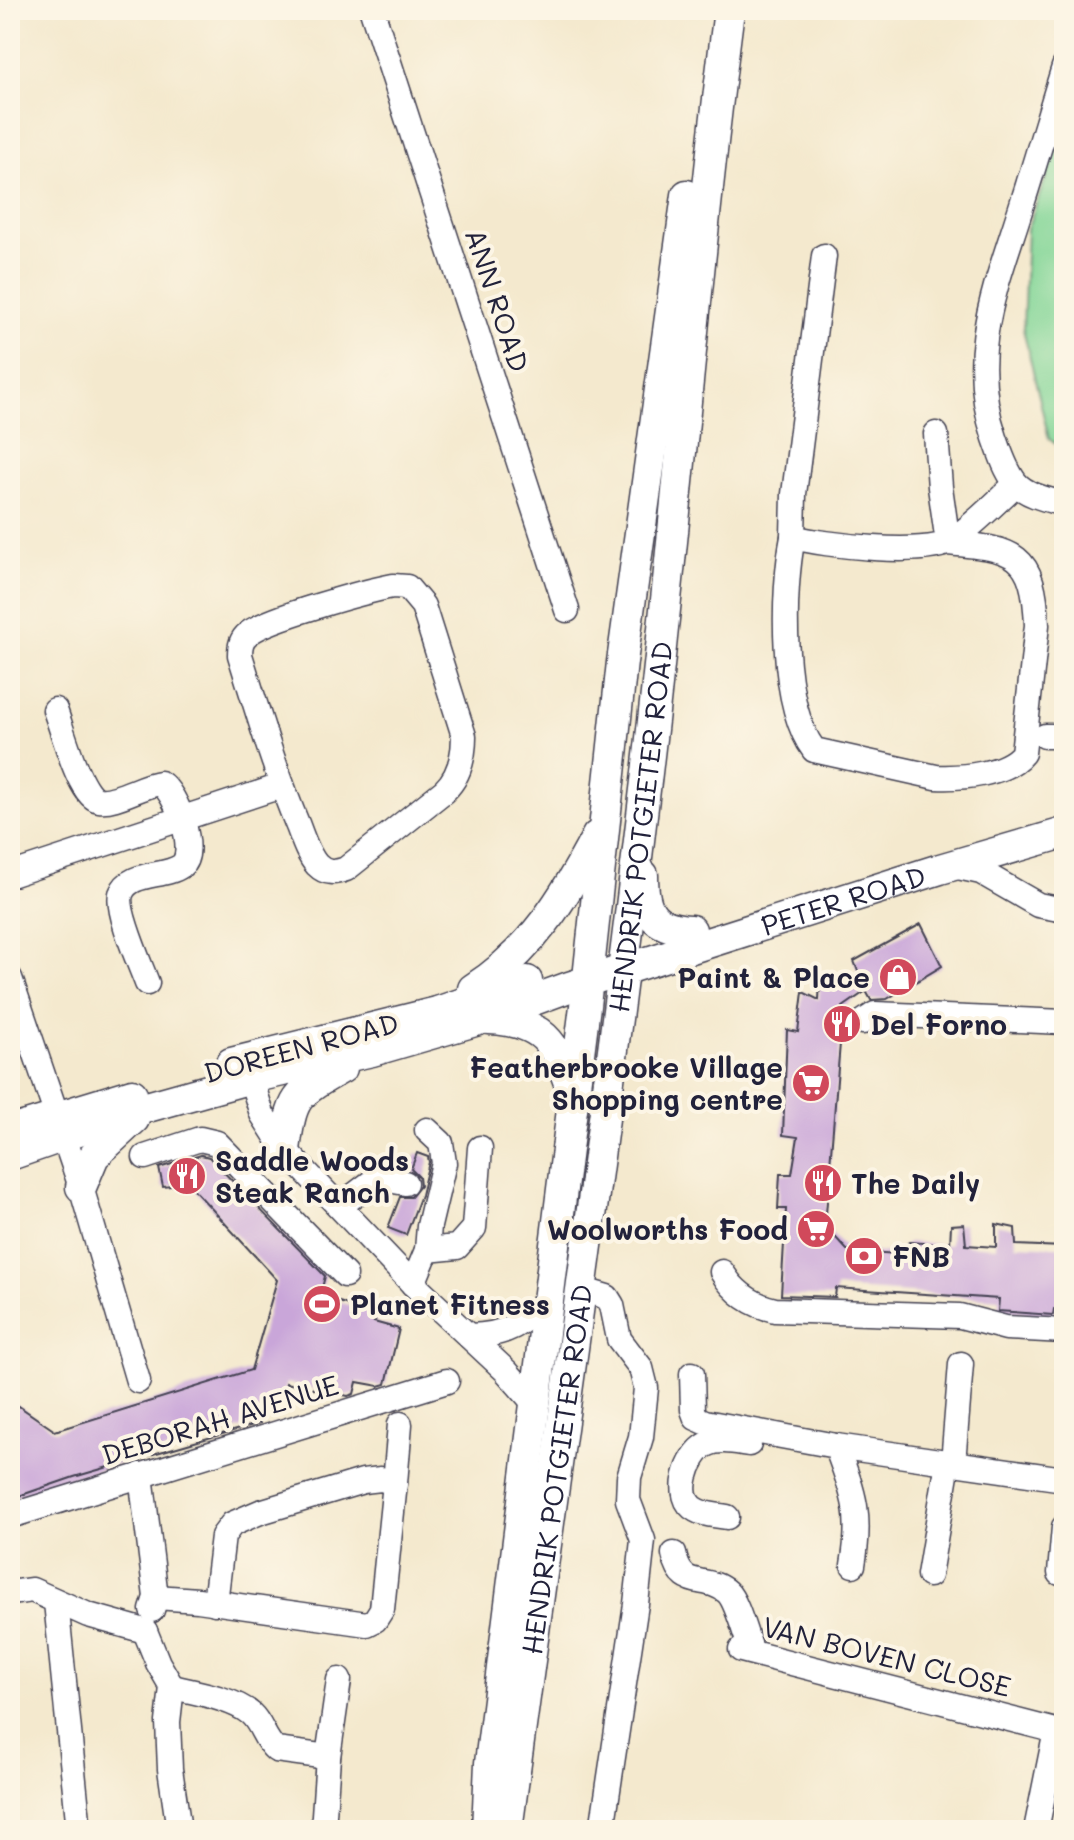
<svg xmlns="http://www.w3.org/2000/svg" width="1074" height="1840" viewBox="0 0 1074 1840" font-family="Mali,sans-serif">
	<rect width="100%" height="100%" fill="#fcf5e5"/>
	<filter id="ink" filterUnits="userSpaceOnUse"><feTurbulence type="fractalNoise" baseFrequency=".0125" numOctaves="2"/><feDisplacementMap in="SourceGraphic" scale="16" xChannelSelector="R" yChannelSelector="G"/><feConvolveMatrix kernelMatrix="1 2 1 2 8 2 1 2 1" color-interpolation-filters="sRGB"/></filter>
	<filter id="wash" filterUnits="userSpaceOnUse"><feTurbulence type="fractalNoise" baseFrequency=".006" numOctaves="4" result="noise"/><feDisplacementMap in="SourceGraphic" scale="32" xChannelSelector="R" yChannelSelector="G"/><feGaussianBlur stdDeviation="1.8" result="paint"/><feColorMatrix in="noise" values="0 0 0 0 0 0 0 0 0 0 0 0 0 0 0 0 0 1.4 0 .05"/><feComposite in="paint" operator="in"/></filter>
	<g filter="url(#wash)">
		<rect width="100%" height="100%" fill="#f4e9ce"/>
		<path fill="#83d697" stroke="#527c69" stroke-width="2" d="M 1064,129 L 1064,450 L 1049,439 L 1023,329 L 1027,229 Z"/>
		<g id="blocks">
			<g fill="#c9a6d9">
				<path d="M 921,924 L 942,966 L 887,999 L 871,1000 L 866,991 L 843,1007 L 825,1226 L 847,1250 L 896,1254 L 909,1242 L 950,1245 L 951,1225 L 964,1224 L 966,1245 L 996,1247 L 996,1224 L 1015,1228 L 1016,1245 L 1064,1247 L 1064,1310 L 1054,1309 L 1053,1315 L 998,1311 L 999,1299 L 836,1288 L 835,1297 L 781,1295 L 786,1209 L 778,1209 L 780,1174 L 792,1174 L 798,1137 L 783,1135 L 787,1030 L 798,1032 L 803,992 L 819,1000 L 820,980 L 843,982 L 859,974 L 854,961 Z"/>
				<path d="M 417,1153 L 428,1157 L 429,1162 L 421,1195 L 406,1235 L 388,1228 L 400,1197 L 411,1197 L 420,1186 L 419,1177 L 411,1169 Z"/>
				<path d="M 201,1155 L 209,1157 L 325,1276 L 320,1296 L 377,1314 L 374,1322 L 399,1329 L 386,1384 L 379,1386 L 357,1382 L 354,1394 L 348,1396 L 286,1383 L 284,1402 L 259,1409 L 260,1423 L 74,1477 L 10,1499 L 10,1400 L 55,1431 L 251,1370 L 277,1280 L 189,1184 L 163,1187 L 159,1168 Z"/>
			</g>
		</g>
	</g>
	<g filter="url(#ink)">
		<use href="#blocks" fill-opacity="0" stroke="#424051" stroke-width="2"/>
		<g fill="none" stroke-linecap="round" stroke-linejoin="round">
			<defs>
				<g id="minor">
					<path d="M 372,10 L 567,610"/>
					<path d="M 1064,67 C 1050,112 1037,157 1023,201 C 998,283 965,351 995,438 C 1000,452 1005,469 1015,482 C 1025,495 1049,500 1064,504"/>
					<path d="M 936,434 L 940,487 L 948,543 C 1015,549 1034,552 1037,625 L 1023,753 C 1006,775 961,778 936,777 L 814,750 C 780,705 782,592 793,537 C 823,545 926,557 951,541 C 974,525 995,503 1016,484"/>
					<path d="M 793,537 L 794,494 L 824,256"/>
					<path d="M 393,586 L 407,587 L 423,606 L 464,736 C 464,757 459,777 444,791 L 346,869 C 335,873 326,874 317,865 C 308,855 303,839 298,826 C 275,771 258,713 240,655 C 240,646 241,639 249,633 C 268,618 366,591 393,586 Z"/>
					<path d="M 55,710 C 62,728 80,798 99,800 C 115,803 142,785 160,783 C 176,792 199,852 181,866 C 164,878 129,871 121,894 C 116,911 140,964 147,983"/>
					<path d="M 1045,736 L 1064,736"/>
					<path d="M 953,866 L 981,872 L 1038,905 L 1064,910"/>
					<path d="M 10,875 L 281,786"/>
					<path d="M 10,978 L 81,1187 L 138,1381"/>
					<path d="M 863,1022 L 875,1014 L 1064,1022"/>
					<path d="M 246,1063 L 262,1114 L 285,1150 L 413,1284 L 506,1371 L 535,1404"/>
					<path d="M 145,1157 L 200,1139 L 217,1143 L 345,1275"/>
					<path d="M 340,1206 L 377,1178 L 405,1183"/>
					<path d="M 427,1250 L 457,1247 L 474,1228 L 480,1148"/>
					<path d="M 722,1272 C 734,1292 752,1305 775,1310 L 960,1316 L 1006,1328 L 1064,1331"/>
					<path d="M 413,1284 L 427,1250 L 429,1226 L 444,1163 L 441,1143 L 427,1130"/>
					<path d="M 580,1289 L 607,1297 L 612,1305 L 619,1339 L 641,1368 L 646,1388 L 641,1437 L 629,1477 L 628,1500 L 643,1540 L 636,1604 L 602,1830"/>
					<path d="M 469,1336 C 510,1335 521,1324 550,1297"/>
					<path d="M 692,1374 L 693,1410 L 696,1418 L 705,1422 L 836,1446 L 1064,1479"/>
					<path d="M 836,1446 C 854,1494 862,1513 853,1565"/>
					<path d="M 953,1463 L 961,1364"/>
					<path d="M 141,1475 L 156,1597 L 152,1610"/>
					<path d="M 10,1516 L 447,1381"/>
					<path d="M 727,1517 C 717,1515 704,1515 696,1510 C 673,1498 688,1455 706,1445 C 719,1438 735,1442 749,1444"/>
					<path d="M 674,1554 C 682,1593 705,1573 727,1592 C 737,1601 746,1638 752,1652"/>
					<path d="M 1060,1573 L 1064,1527"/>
					<path d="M 929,1575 L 948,1462"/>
					<path d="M 10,1593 L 32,1590 L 88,1615 L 145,1631"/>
					<path d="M 156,1597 L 198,1600 L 367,1624 L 375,1620 L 382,1609 L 395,1483"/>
					<path d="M 56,1602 L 79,1830"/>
					<path d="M 215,1603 L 223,1536 L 232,1524 L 260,1512 L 363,1481 L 381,1479 L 395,1483 L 400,1424"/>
					<path d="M 145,1631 L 158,1663 L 172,1687 L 168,1722 L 170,1769 L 179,1830"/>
					<path d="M 741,1650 L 1064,1733"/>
					<path d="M 172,1687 C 194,1692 235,1699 251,1714 C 262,1724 264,1740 276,1750 L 328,1757"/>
					<path d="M 323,1830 L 328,1757 L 339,1680"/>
					<path d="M 1036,1830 L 1056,1731"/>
				</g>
				<g id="major">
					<path d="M 643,875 C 643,911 652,928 691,930"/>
					<path d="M 473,989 C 531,952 565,897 597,836"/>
					<path d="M 489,1019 C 542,1021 556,1042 571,1089"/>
					<path d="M 231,1063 L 437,1012 L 527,981"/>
					<path d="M 10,1131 L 132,1094"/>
					<path d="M 285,1150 C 292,1095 295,1095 342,1068"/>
					<path id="s1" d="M 10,1155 L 147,1107 L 251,1078 L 372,1051 L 482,1019 L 569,987 L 940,869 L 1064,833"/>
					<path d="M 81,1187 L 94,1156 L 134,1119"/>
					<path d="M 487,1830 L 490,1763 L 585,1006 L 622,662 L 687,195"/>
					<path id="s2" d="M 507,1830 C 553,1486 604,1142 644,798 C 676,536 695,272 729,10"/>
				</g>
			</defs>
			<use href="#minor" stroke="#424051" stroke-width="27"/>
			<use href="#major" stroke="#424051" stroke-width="33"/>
			<use href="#minor" stroke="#fff" stroke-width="24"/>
			<use href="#major" stroke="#fff" stroke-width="30"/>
		</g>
	</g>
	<defs>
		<symbol id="shop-disc" viewBox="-11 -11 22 22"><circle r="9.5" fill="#d1495b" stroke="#fcf5e5"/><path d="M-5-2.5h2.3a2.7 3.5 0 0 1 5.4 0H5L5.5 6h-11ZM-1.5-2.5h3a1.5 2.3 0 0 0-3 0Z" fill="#fff"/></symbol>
		<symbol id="restaurant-disc" viewBox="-11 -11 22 22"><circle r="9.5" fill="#d1495b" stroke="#fcf5e5"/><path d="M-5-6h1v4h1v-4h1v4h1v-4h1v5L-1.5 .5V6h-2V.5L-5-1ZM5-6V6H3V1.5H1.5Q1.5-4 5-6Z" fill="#fff"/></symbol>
		<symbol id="supermarket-disc" viewBox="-11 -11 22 22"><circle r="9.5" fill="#d1495b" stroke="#fcf5e5"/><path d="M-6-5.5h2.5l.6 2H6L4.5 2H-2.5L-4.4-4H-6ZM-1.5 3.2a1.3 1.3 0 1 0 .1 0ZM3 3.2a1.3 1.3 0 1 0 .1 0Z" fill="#fff"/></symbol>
		<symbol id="bank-disc" viewBox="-11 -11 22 22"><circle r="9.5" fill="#d1495b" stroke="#fcf5e5"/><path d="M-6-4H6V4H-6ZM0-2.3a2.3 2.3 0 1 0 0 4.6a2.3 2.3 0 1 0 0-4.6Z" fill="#fff"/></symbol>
		<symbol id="stadium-disc" viewBox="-11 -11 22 22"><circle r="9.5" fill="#d1495b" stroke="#fcf5e5"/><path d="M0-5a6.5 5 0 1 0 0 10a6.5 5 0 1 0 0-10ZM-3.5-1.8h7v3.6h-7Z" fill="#fff"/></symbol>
	</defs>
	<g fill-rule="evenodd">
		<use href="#shop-disc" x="876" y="955" width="44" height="44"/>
		<use href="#restaurant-disc" x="820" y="1002" width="44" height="44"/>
		<use href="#supermarket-disc" x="789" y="1061" width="44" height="44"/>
		<use href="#restaurant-disc" x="165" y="1154" width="44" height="44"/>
		<use href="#restaurant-disc" x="801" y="1161" width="44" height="44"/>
		<use href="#supermarket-disc" x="794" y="1207" width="44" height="44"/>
		<use href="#bank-disc" x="842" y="1234" width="44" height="44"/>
		<use href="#stadium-disc" x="300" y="1282" width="44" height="44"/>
	</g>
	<g text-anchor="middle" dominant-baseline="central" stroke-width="8" stroke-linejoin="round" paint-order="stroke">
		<g font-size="28" fill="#22223b" stroke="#fcf5e5">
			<text transform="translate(498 300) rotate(72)">ANN ROAD</text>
			<text stroke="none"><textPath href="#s2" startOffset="1012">HENDRIK POTGIETER ROAD</textPath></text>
			<text stroke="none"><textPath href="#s1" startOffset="872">PETER ROAD</textPath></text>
			<text transform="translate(301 1047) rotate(-15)">DOREEN ROAD</text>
			<text transform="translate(220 1419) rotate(-17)">DEBORAH AVENUE</text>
			<text stroke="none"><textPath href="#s2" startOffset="364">HENDRIK POTGIETER ROAD</textPath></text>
			<text transform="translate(887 1656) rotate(14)">VAN BOVEN CLOSE</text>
		</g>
		<g font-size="28" font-weight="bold" fill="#22223b" stroke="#fcf5e5" text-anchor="start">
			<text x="870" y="977" text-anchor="end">Paint &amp; Place</text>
			<text x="870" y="1024">Del Forno</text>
			<text x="783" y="1067" text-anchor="end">Featherbrooke Village<tspan x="783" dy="32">Shopping centre</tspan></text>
			<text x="215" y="1160">Saddle Woods<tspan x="215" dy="32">Steak Ranch</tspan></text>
			<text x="851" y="1183">The Daily</text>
			<text x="788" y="1229" text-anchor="end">Woolworths Food</text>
			<text x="892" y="1256">FNB</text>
			<text x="350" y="1304">Planet Fitness</text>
		</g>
	</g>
	<rect width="1074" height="1840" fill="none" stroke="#fcf5e5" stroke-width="40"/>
</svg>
